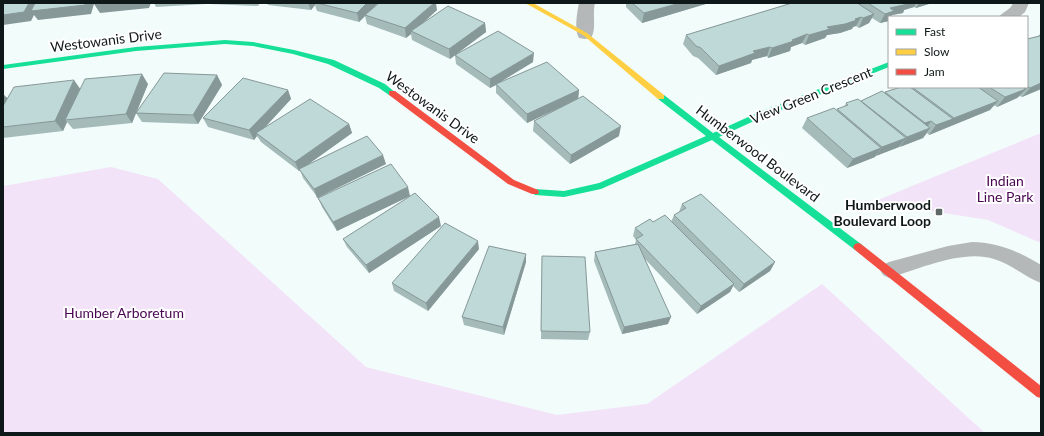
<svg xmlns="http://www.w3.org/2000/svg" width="1044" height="436" viewBox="0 0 1044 436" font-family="Lato,sans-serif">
	<rect width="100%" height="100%" fill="#f2fcfa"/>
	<g fill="#f3e3f9">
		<path d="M 1041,133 L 1041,243 L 988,220 L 873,202 Z"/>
		<path d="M 111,167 L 158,179 L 366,367 L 557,415 L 647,404 L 822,284 L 985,433 L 3,433 L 3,186 Z"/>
	</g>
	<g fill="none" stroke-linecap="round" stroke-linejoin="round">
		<path fill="#b4b8b8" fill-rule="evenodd" d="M 972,242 C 997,242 1020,252 1041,265 L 1041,283 C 1025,277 1011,264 994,259 C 963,249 919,269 889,278 L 883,275 L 880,270 L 883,265 L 889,262 L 948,246 Z"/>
		<g fill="#b4b8b8" fill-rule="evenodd">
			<path d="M 579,3 L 595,3 C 592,13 597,29 591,38 L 585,39 L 579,38 C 574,30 577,12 579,3 Z"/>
			<path d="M 1013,3 L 1029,3 L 1025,12 L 1019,17 L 999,17 C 1003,11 1010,11 1013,3 Z"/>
		</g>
		<g fill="#16e098" fill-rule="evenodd">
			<path d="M 225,40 L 253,42 L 294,50 L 334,60 L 385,84 L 396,93 L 395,95 L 389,95 L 379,88 L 328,64 L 293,54 L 253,46 L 225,44 L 136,51 L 3,69 L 3,65 L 136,47 Z"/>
			<path d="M 889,62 L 889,67 L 763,117 L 719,137 L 861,244 L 863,247 L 861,250 L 855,250 L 712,140 L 601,189 L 564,197 L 535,195 L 531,192 L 535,189 L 564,191 L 599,183 L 706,136 L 658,99 L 658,95 L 664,95 L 713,133 L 757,113 Z"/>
		</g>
		<path fill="#ffcf43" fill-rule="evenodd" d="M 525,3 L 533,3 L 587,33 L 664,95 L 664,99 L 658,99 L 583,35 Z"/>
		<g fill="#f24e42" fill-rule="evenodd">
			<path d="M 389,91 L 395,91 L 514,180 L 538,190 L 539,192 L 538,194 L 532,194 L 508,184 L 389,95 Z"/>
			<path d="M 858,243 L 861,244 L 1041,386 L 1041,398 L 1037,397 L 855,250 L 853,247 L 855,244 Z"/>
		</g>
	</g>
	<g fill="#a4bbba">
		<path d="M 154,3 L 206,3 L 206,4 L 156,7 Z"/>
		<path d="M 210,3 L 260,3 L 258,6 L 210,4 Z"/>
		<path d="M 267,3 L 378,3 L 375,6 L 437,10 L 424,22 L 485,23 L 486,32 L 456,54 L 533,62 L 502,81 L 579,90 L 578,98 L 619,136 L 570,164 L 533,131 L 534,121 L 567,104 L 527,123 L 496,93 L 496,85 L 490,88 L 456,64 L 455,55 L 450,59 L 412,40 L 411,34 L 406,38 L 367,24 L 365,16 L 359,22 L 317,11 L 315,5 L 311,10 L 268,5 Z"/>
		<path d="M 626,3 L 709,3 L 642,23 L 626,7 Z"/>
		<path d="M 792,3 L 932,3 L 916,8 L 914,7 L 904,10 L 903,13 L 892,15 L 891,17 L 889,17 L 889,21 L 880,23 L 872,18 L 869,23 L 859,28 L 856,26 L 853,27 L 852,29 L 840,33 L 827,35 L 825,38 L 805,45 L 802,43 L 791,47 L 790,51 L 768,58 L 767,56 L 752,60 L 751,63 L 716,75 L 698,58 L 693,56 L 683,44 L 686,35 Z"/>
		<path d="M 1041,33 L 1041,89 L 1022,97 L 1020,96 L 1017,98 L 997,107 L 994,105 L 990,110 L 929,135 L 927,133 L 923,138 L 875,156 L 875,157 L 847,168 L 802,128 L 807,118 L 836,110 L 837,109 L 844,107 L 846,103 L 861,102 L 861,101 L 884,93 L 885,92 L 901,87 L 1027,87 L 1027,39 L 1038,36 Z"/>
		<path d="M 217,75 L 222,85 L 198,124 L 142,122 L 136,113 L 132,123 L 73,129 L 67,122 L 63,131 L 3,138 L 3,94 L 7,98 L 80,89 L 148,84 L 137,111 Z"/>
		<path d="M 288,90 L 291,99 L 265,127 L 349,124 L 352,133 L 307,165 L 386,164 L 321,196 L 410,196 L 337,231 L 322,207 L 318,198 L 303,178 L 300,170 L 299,171 L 261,142 L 257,136 L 254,140 L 208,127 L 203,118 Z"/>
		<path d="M 682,204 L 775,262 L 770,271 L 739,292 L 733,286 L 730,292 L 697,314 L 645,259 L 668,324 L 622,334 L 594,261 L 595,252 L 635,244 L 636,240 L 633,236 L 635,228 L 653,222 L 671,222 L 674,215 L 679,212 Z"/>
		<path d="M 441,226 L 369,273 L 347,247 L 343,239 Z"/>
		<path d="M 479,249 L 428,311 L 394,291 L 392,283 Z"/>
		<path d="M 542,256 L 590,332 L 588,340 L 541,339 Z"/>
		<path d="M 526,262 L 504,335 L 464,325 L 462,317 Z"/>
	</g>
	<g fill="#869897">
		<path d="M 29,3 L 151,3 L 149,8 L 100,13 L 94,4 L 91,14 L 38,20 L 34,15 L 31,21 L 3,25 L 3,15 Z"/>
		<path d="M 308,3 L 314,3 L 315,5 L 311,10 Z"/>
		<path d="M 367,3 L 378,3 L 366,15 L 365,15 L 365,16 L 359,22 L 357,13 Z"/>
		<path d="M 434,3 L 436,3 L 437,10 L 413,32 L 411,31 L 411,34 L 406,38 L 405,28 Z"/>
		<path d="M 680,3 L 709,3 L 642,23 L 644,13 Z"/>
		<path d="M 906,3 L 916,3 L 914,7 L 904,10 L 903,13 L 892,15 L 891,17 L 889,17 L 889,21 L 880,23 L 885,14 L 890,8 Z"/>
		<path d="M 919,3 L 932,3 L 916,8 Z"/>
		<path d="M 874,14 L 869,23 L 859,28 L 863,18 Z"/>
		<path d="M 861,17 L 856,26 L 853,27 L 852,29 L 840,33 L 827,35 L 825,38 L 805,45 L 809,35 L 827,27 Z"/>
		<path d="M 485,23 L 486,32 L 450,59 L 449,49 Z"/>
		<path d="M 807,34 L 802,43 L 791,47 L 790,51 L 768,58 L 772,48 Z"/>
		<path d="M 770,47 L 767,56 L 752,60 L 751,63 L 716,75 L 719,66 L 753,51 Z"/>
		<path d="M 534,53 L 533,62 L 497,84 L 496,84 L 496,85 L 490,88 L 490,79 Z"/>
		<path d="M 142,74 L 148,84 L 132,123 L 126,114 Z"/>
		<path d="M 217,75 L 222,85 L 198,124 L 193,115 Z"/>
		<path d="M 74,80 L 81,90 L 65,120 L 67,122 L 63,131 L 55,121 Z"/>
		<path d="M 1041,83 L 1041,89 L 1022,97 L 1030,88 Z"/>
		<path d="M 1026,89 L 1017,98 L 997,107 L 1005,97 Z"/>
		<path d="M 288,90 L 291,99 L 258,135 L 256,133 L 257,136 L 254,140 L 249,130 Z"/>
		<path d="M 579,90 L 578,99 L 527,123 L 527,114 Z"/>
		<path d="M 3,94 L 8,99 L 3,109 Z"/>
		<path d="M 998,101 L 990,110 L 929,135 L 936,125 Z"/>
		<path d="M 931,121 L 924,131 L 919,132 L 925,123 Z"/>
		<path d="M 349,124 L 352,133 L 299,171 L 295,162 Z"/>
		<path d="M 621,126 L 619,136 L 570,164 L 571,155 Z"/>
		<path d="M 930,128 L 923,138 L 900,147 L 907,137 Z"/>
		<path d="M 906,138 L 899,147 L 876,156 L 882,147 Z"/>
		<path d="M 881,148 L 875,157 L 847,168 L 853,159 Z"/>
		<path d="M 383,155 L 386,164 L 317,198 L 314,189 Z"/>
		<path d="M 408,187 L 410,196 L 337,231 L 333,222 Z"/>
		<path d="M 439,217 L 441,226 L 369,273 L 366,265 Z"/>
		<path d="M 478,241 L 479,249 L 428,311 L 426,303 Z"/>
		<path d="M 526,254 L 526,262 L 504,335 L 503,327 Z"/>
		<path d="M 775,262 L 770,271 L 739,292 L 744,284 Z"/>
		<path d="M 734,284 L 730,292 L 697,314 L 701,306 Z"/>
		<path d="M 671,317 L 668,324 L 622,334 L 624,327 Z"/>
	</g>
	<g fill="#bfd9d8" stroke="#869897">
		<path d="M 3,3 L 29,3 L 24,12 L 3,15 Z"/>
		<path d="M 35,3 L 85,3 L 85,5 L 31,11 Z"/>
		<path d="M 317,3 L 367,3 L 357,13 Z"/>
		<path d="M 379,3 L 434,3 L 405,28 L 365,15 Z"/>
		<path d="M 632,3 L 680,3 L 644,13 Z"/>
		<path d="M 792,3 L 857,3 L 874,14 L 863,18 L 861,17 L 855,19 L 857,20 L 845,24 L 827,27 L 830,29 L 809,35 L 807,34 L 792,40 L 794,41 L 772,48 L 770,47 L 753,51 L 755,53 L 719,66 L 701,48 L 696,46 L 686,35 Z"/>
		<path d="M 868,3 L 908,3 L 908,4 L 890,8 L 894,11 L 885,14 Z"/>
		<path d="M 448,6 L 485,23 L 449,49 L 411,31 Z"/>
		<path d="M 498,31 L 534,53 L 490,79 L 455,55 Z"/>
		<path d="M 1040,36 L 1041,36 L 1041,83 L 1030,88 L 1027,86 L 1027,39 Z"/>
		<path d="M 547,62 L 579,90 L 527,114 L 496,84 Z"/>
		<path d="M 164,73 L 217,75 L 193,115 L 136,113 Z"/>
		<path d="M 142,74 L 126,114 L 65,120 L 85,79 Z"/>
		<path d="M 243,78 L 288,90 L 249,130 L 203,118 Z"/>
		<path d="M 74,80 L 55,121 L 3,127 L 3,106 L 14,87 Z"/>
		<path d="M 901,87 L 910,87 L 953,119 L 936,125 L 931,121 L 925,123 L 885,92 Z"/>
		<path d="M 912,87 L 978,87 L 998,101 L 954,118 Z"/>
		<path d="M 989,87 L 1022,87 L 1026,89 L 1005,97 Z"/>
		<path d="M 882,91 L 930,128 L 907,137 L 861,101 Z"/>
		<path d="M 583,96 L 621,126 L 571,155 L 534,121 Z"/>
		<path d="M 310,99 L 349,124 L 295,162 L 256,133 Z"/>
		<path d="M 858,99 L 906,138 L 882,147 L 837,109 L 848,105 L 846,103 Z"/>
		<path d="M 834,108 L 881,148 L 853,159 L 807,118 Z"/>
		<path d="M 367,136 L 383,155 L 314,189 L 299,169 Z"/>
		<path d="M 391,164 L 408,187 L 333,222 L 318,198 Z"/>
		<path d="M 415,193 L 439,217 L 366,265 L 343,239 Z"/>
		<path d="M 701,194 L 775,262 L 744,284 L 674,215 L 686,208 L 682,204 Z"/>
		<path d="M 665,215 L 734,284 L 701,306 L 636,239 L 643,235 L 635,228 L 650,219 L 653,222 Z"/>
		<path d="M 445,223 L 478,241 L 426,303 L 392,283 Z"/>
		<path d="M 638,244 L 671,317 L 624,327 L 595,252 Z"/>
		<path d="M 489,246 L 526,254 L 503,327 L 462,317 Z"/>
		<path d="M 542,256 L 585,257 L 590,332 L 541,331 Z"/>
	</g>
	<rect fill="#5e6867" stroke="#fff" stroke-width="1.5" x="935" y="208" width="8" height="8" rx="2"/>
	<g text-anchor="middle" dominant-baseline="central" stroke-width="4" stroke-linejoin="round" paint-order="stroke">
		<g font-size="14" fill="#0f1818" stroke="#fff">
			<text transform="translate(106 40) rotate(-7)">Westowanis Drive</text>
			<text transform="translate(811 95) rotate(-22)">View Green Crescent</text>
			<text transform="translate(433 107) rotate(36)">Westowanis Drive</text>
			<text transform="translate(758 153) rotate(37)">Humberwood Boulevard</text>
		</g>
		<g font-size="14" fill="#480551" stroke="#fff">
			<text x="1005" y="180">Indian<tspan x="1005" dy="16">Line Park</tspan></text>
			<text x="124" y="312">Humber Arboretum</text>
		</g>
		<g font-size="14" font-weight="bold" fill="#0f1818" stroke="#fff" text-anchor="end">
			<text x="931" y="204">Humberwood<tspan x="931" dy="16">Boulevard Loop</tspan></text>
		</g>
	</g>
	<rect width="1044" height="436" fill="none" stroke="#0f1818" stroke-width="8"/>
	<rect x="888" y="16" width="140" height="72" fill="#ffffff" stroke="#9fa3a3"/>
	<rect x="896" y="29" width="20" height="6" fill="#16e098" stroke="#9fa3a3"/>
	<text x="924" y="36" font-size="12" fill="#0f1818">Fast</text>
	<rect x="896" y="49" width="20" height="6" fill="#ffcf43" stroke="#9fa3a3"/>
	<text x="924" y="56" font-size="12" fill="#0f1818">Slow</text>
	<rect x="896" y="69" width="20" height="6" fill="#f24e42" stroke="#9fa3a3"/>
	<text x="924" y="76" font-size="12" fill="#0f1818">Jam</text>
</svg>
